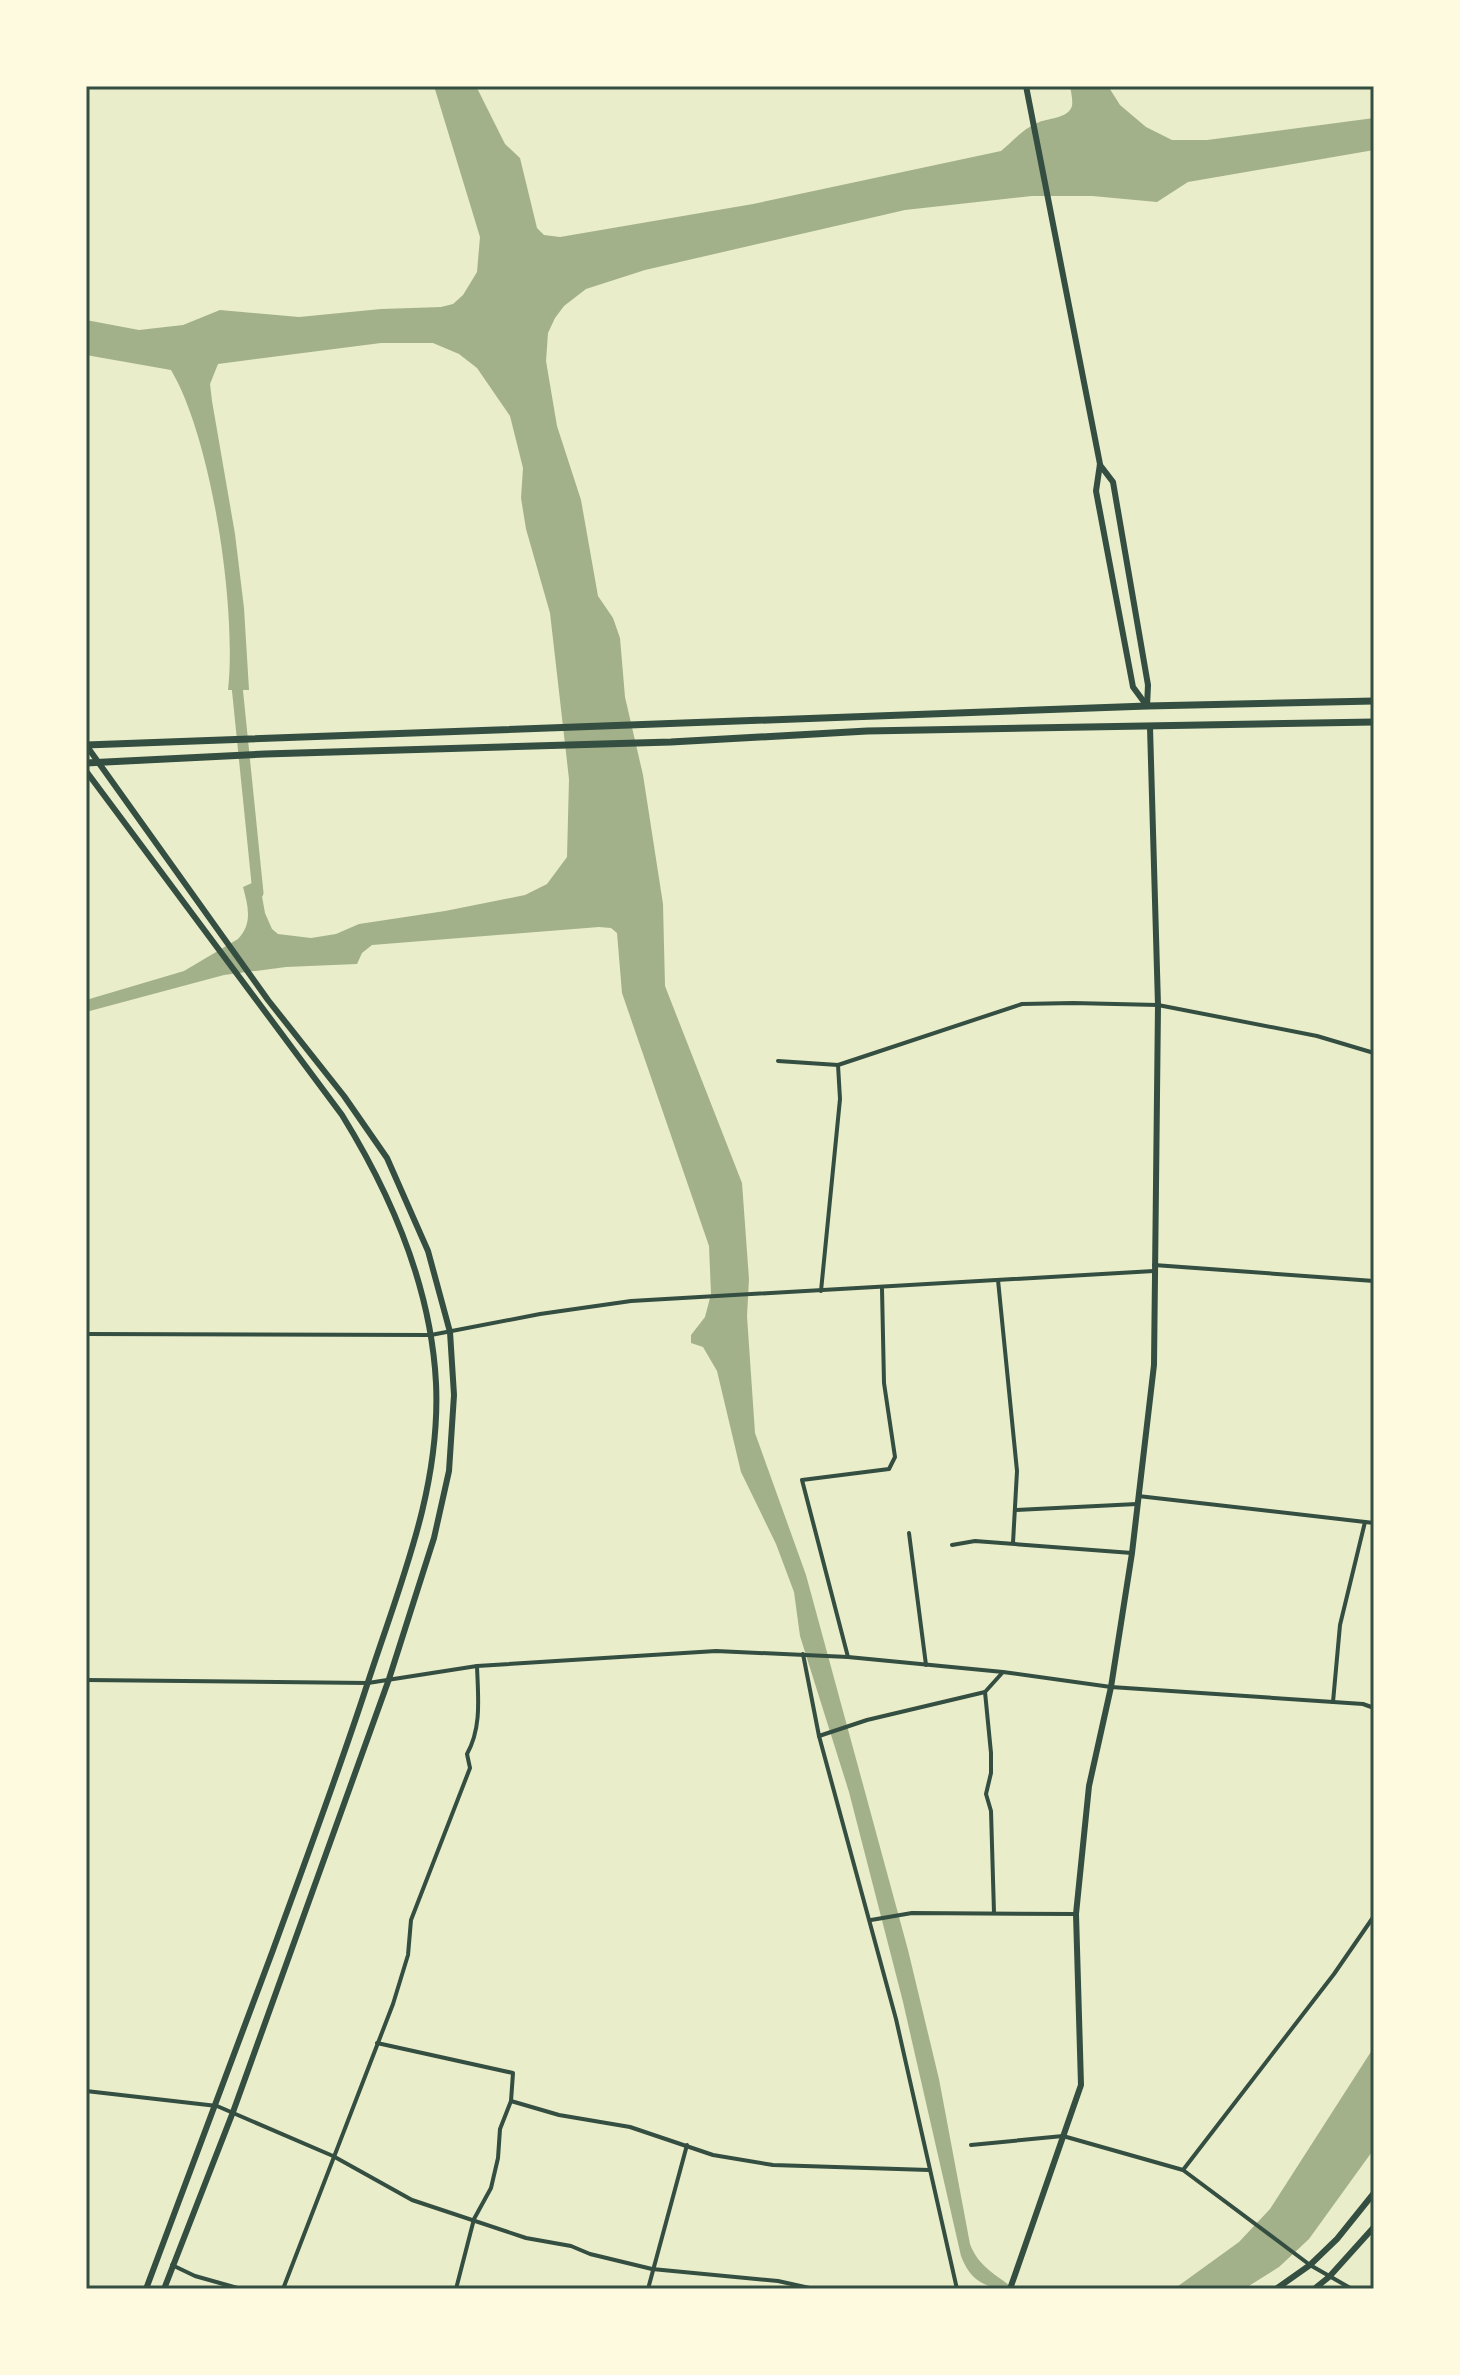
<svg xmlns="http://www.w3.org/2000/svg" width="1460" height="2375" viewBox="0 0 1460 2375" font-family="'IBM Plex Sans',sans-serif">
	<rect width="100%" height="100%" fill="#e9edc9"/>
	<g fill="#a3b18a">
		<path d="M 434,86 L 476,86 L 505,144 L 520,158 L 537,228 L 544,235 L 560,237 L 753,204 L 1001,151 C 1013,141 1023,129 1037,123 C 1047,118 1068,119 1072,106 C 1073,100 1071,92 1070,86 L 1108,86 L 1120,105 L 1146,127 L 1172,140 L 1207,140 L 1374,118 L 1374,150 L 1188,182 L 1157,202 L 1092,196 L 1032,196 L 905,210 L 645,270 L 586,289 L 564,306 L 555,318 L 548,333 L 546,361 L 557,426 L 581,500 L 598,596 L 613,618 L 620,638 L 625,697 L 643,775 L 663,904 L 665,986 L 742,1183 L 749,1279 L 747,1316 L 755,1433 L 806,1575 L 908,1950 L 939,2079 L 970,2244 C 978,2266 997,2276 1015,2289 C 988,2289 971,2283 961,2256 L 903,2002 L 849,1792 L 800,1636 L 794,1592 L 776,1544 L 741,1472 L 717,1371 L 703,1347 L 691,1343 L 691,1335 L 705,1317 L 711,1294 L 709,1246 L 622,993 L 617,933 L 611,928 L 599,927 L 372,945 L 362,953 L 357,964 L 286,967 L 224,975 L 86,1012 L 86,1000 L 184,971 L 238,939 C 253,923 248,906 243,887 L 259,880 L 265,913 L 272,929 L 278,934 L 311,938 L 336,934 L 359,924 L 445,911 L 525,895 L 547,884 L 567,857 L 569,779 L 550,613 L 526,529 L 521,498 L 523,468 L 510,416 L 477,368 L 459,354 L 433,343 L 381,343 L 218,364 L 210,384 L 212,401 L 235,534 L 244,608 L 249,690 L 228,690 C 237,610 212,439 171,370 L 86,355 L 86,320 L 139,330 L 183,325 L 220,310 L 299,317 L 381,309 L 441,307 L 453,304 L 463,295 L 477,272 L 480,237 Z"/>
		<path d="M 1374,2047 L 1374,2149 L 1309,2239 L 1279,2267 L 1244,2289 L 1174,2289 L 1239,2242 L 1270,2209 Z"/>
	</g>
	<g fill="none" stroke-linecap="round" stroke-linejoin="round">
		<path stroke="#a3b18a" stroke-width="11" d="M 236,676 L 258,893"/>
		<g stroke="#344e41" stroke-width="4">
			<path d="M 778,1061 L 838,1065 L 1022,1004 L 1073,1003 L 1158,1005 L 1317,1036 L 1374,1053"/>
			<path d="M 1154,1265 L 1374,1281"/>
			<path d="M 998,1280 L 1017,1471 L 1013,1543"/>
			<path d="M 821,1291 L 840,1099 L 838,1065"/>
			<path d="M 86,1334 L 431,1335 L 540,1314 L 631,1301 L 1154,1271"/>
			<path d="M 1138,1496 L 1374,1523"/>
			<path d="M 1015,1510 L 1137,1504"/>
			<path d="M 909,1533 L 926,1665"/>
			<path d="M 952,1545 L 975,1541 L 1132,1553"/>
			<path d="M 803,1654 L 819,1736 L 896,2019 L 957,2289"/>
			<path d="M 848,1657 L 802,1480 L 889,1469 L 895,1457 L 884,1383 L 882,1289"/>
			<path d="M 86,1680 L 368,1683 L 477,1666 L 716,1651 L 848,1657 L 1003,1672 L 1111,1687 L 1363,1704 L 1374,1708"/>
			<path d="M 985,1692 L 991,1753 L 991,1773 L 986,1794 L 991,1811 L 994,1913"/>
			<path d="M 1333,1702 L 1340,1625 L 1365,1522"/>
			<path d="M 819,1736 L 867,1720 L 985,1692 L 1003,1672"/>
			<path d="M 871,1920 L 912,1913 L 1076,1914"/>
			<path d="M 377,2043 L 513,2073 L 511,2101 L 559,2115 L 630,2127 L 713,2155 L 773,2165 L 929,2170"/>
			<path d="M 86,2091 L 217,2106 L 333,2156 L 412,2200 L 526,2238 L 571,2246 L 590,2254 L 652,2269 L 778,2281 L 814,2289"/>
			<path d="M 971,2145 L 1063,2136 L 1183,2170 L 1310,2265 L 1352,2289"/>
			<path d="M 1183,2170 L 1334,1974 L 1374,1916"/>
			<path d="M 172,2265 L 195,2276 L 241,2289"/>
			<path d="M 283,2289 L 393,2004 L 408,1955 L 411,1920 L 470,1768 L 467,1754 C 482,1727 478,1697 477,1666"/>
			<path d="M 456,2289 L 474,2219 L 491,2188 L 498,2158 L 500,2129 L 511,2101"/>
			<path d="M 648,2289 L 687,2145"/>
		</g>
		<g stroke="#344e41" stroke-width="6">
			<path d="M 1026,86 L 1100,464 L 1096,491 L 1133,687 L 1147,706"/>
			<path d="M 1100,465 L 1113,482 L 1148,685 L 1147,706"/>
			<path d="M 86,745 L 268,1000 L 344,1096 L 387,1158 L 428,1251 L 450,1332 L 454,1395 L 449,1471 L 434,1538 L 389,1679 L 233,2112 L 164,2289"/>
			<path d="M 86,771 L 342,1115 C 392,1196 431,1286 436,1383 C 441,1490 399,1586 367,1685 C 338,1774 305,1862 273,1950 C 231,2063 189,2176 146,2289"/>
			<path d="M 1010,2289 L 1081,2085 L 1076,1914 L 1089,1786 L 1111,1687 L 1132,1553 L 1154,1365 L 1158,1005 L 1150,727"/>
			<path d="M 1276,2289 L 1310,2265 L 1337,2239 L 1374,2193"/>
			<path d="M 1314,2289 L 1329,2277 L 1374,2227"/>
		</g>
		<g stroke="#344e41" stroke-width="7">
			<path d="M 86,745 L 1147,706 L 1374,701"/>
			<path d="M 86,763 L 265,754 L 671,742 L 867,731 L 1374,722"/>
		</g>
	</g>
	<rect width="1460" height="2375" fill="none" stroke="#fefae0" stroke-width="176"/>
	<rect x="88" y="88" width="1284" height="2199" fill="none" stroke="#344e41" stroke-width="3"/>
</svg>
